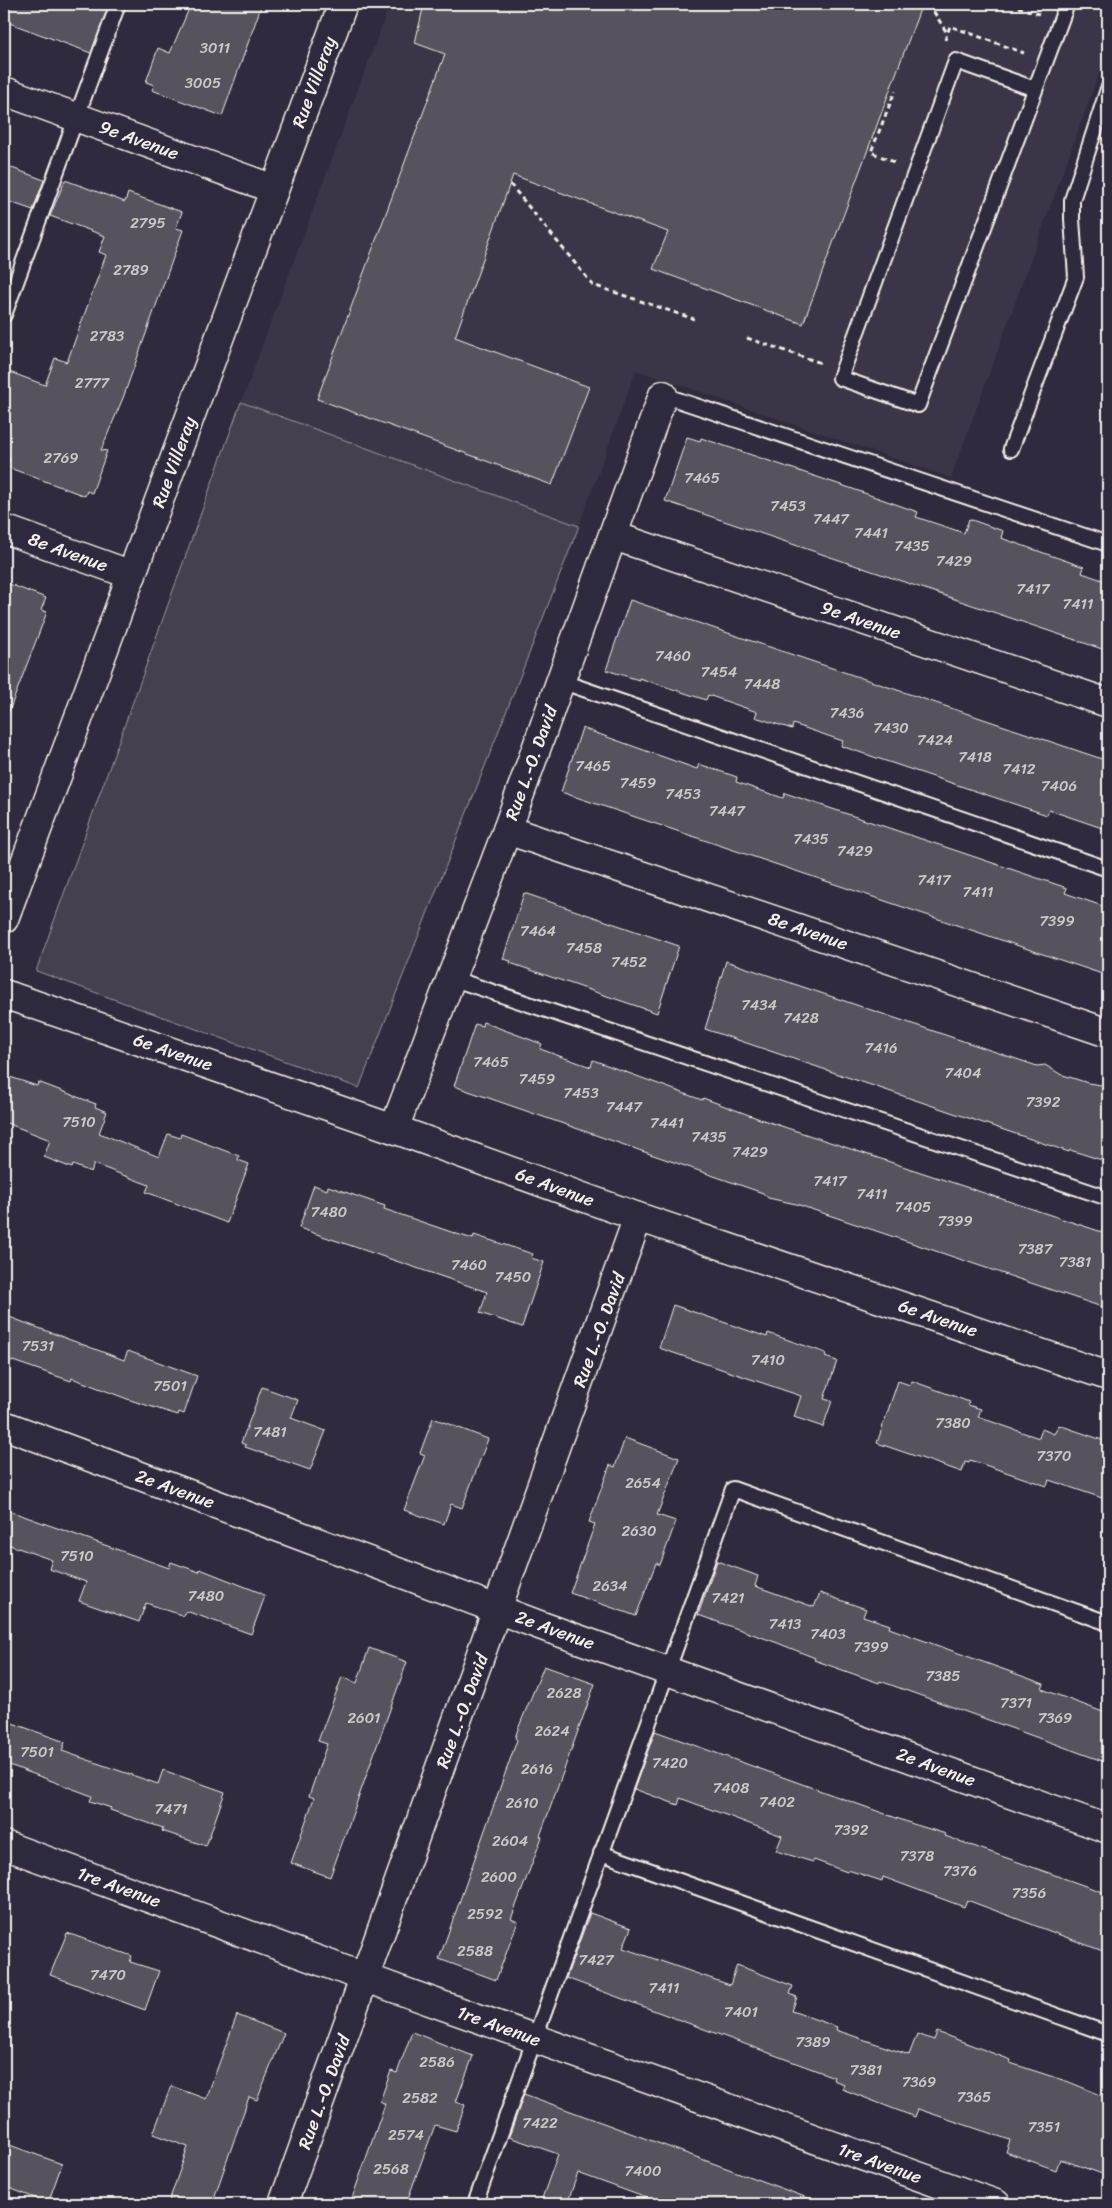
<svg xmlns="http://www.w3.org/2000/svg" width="1112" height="2208" viewBox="0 0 1112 2208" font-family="Sriracha,sans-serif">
	<rect width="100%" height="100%" fill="#2f2a3d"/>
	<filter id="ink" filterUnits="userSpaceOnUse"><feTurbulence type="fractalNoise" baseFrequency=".02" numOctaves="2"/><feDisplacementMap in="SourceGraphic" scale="10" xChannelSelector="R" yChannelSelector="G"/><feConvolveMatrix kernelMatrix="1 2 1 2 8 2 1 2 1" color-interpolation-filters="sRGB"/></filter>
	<g filter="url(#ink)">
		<path fill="#3b3647" d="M 390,4 L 1108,4 L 1108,49 L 951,478 L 636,370 L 579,526 L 359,1088 L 36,971 L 262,346 Z"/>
		<path fill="#454050" stroke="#9c989c" d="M 241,402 L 579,526 L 359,1088 L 36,971 Z"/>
		<g fill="#56525f" stroke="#f4f1e8">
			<path d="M 4,4 L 109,4 L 91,53 L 4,21 Z"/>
			<path d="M 191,4 L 262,4 L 222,116 L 152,90 L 154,85 L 146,82 L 158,48 L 170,53 Z"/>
			<path d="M 424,4 L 922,4 L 803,324 L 653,269 L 668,232 L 513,175 L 455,337 L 589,387 L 552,485 L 317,399 L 445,54 L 415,43 Z"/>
			<path d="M 4,165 L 44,180 L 33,210 L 4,200 Z"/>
			<path d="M 65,180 L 125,202 L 128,193 L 182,212 L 176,228 L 183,230 L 123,398 L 101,450 L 107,451 L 92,493 L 87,491 L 85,496 L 7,467 L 10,459 L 4,457 L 4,370 L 45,385 L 55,358 L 67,362 L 106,255 L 99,252 L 105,236 L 50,216 Z"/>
			<path d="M 687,437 L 700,441 L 701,438 L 850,488 L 918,512 L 916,517 L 964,533 L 969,519 L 1003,531 L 1001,538 L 1084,567 L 1082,573 L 1108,582 L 1108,651 L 665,501 Z"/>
			<path d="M 4,582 L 46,598 L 41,610 L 47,612 L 5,722 Z"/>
			<path d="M 630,600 L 1108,761 L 1108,830 L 1049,810 L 1047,815 L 841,746 L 843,741 L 793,724 L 792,729 L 755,717 L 757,712 L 708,695 L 706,700 L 639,678 L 639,680 L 606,670 Z"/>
			<path d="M 582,728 L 697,769 L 699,764 L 737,777 L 736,782 L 759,790 L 783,798 L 785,793 L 1067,888 L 1065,893 L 1108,908 L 1108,976 L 561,792 Z"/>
			<path d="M 524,893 L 679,946 L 657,1013 L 510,963 L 511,961 L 503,959 Z"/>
			<path d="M 726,961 L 1037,1066 L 1045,1065 L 1060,1074 L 1088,1083 L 1108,1086 L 1108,1162 L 1070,1150 L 1069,1152 L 705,1029 Z"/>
			<path d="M 483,1022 L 542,1044 L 540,1049 L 565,1058 L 591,1067 L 593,1060 L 702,1100 L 703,1098 L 760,1119 L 1108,1234 L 1108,1309 L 796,1204 L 768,1198 L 763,1193 L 454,1086 L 475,1024 L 482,1026 Z"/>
			<path d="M 4,1075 L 37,1086 L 38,1082 L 96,1104 L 95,1107 L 107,1112 L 99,1133 L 159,1157 L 168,1134 L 180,1138 L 181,1134 L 239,1156 L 238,1160 L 249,1164 L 227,1223 L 146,1192 L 149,1185 L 94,1164 L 91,1172 L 73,1165 L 72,1168 L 44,1157 L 50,1140 L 4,1122 Z"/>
			<path d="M 314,1185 L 327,1190 L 328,1186 L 385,1206 L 384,1209 L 460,1235 L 473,1239 L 474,1235 L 533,1254 L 531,1258 L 544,1262 L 522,1327 L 480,1313 L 487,1292 L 299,1228 Z"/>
			<path d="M 673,1305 L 767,1337 L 768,1333 L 826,1353 L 825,1357 L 837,1361 L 824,1399 L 832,1401 L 823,1427 L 794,1417 L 801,1396 L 659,1348 Z"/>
			<path d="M 4,1315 L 124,1360 L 128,1351 L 197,1376 L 184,1414 L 179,1412 L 178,1415 L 130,1400 L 72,1378 L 71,1381 L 4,1358 Z"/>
			<path d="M 898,1381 L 910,1385 L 912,1381 L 951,1395 L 969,1402 L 968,1405 L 981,1409 L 978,1417 L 1039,1438 L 1042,1429 L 1054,1434 L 1059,1425 L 1108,1442 L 1108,1500 L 1049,1480 L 1047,1486 L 970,1460 L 969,1463 L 965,1462 L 962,1472 L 877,1443 Z"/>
			<path d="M 262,1387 L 298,1400 L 291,1418 L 326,1431 L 310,1470 L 245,1447 L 246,1445 L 241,1443 Z"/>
			<path d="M 433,1418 L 488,1439 L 462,1508 L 451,1504 L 444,1524 L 404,1510 L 425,1455 L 420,1453 Z"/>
			<path d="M 625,1438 L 679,1458 L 657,1515 L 676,1521 L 660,1565 L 656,1563 L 636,1616 L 570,1593 L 595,1524 L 589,1522 L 610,1465 L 615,1467 Z"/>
			<path d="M 4,1509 L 169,1568 L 171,1562 L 199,1572 L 200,1569 L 261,1593 L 265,1596 L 251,1634 L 186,1611 L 184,1616 L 146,1603 L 139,1622 L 79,1601 L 86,1582 L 49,1569 L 52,1560 L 4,1543 Z"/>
			<path d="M 717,1561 L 758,1576 L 755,1586 L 814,1607 L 820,1593 L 866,1609 L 863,1616 L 890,1625 L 889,1628 L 1044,1684 L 1042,1689 L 1108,1714 L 1108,1763 L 880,1681 L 879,1683 L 814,1660 L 815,1658 L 775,1642 L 698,1615 Z"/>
			<path d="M 369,1648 L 407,1662 L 330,1877 L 291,1863 L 314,1798 L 309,1796 L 327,1744 L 318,1741 L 342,1677 L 357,1683 Z"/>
			<path d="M 544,1666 L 595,1684 L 540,1836 L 542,1837 L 511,1919 L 518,1922 L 496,1980 L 439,1959 L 517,1740 L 515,1738 L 518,1729 Z"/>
			<path d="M 4,1720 L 65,1742 L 62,1751 L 158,1784 L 163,1770 L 225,1792 L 206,1846 L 162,1831 L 163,1828 L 110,1810 L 111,1808 L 90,1801 L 92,1796 L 4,1763 Z"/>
			<path d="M 655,1731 L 913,1824 L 946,1834 L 945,1836 L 1108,1894 L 1108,1953 L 967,1900 L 964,1907 L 883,1877 L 882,1881 L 848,1870 L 847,1872 L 814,1860 L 813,1862 L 776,1851 L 782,1836 L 680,1798 L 678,1805 L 634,1789 Z"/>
			<path d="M 590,1913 L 631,1928 L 623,1948 L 730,1985 L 737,1965 L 793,1986 L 790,1994 L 797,1997 L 792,2011 L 837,2027 L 836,2030 L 909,2055 L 917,2034 L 934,2040 L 937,2032 L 1011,2060 L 1010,2063 L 1069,2082 L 1108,2098 L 1108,2176 L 1060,2159 L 1056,2170 L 1006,2152 L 1010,2140 L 918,2109 L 915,2117 L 842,2089 L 844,2084 L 833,2080 L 834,2077 L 566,1978 Z"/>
			<path d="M 67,1933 L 132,1956 L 130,1962 L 159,1971 L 145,2010 L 50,1975 Z"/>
			<path d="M 237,2015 L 284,2033 L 257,2100 L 249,2097 L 212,2204 L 168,2204 L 188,2147 L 153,2134 L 171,2086 L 206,2099 Z"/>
			<path d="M 412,2032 L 473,2056 L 456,2102 L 465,2105 L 456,2131 L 435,2125 L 406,2204 L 350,2204 L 385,2104 L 380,2101 L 391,2071 L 397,2073 Z"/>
			<path d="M 524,2094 L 816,2201 L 815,2204 L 663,2204 L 578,2173 L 567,2204 L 540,2204 L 558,2154 L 509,2137 Z"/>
			<path d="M 4,2143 L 62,2164 L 48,2203 L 4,2186 Z"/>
		</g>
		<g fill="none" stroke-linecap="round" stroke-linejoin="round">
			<defs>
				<g id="lane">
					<path d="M 1035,89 L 956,61 L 840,378 L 918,405 L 1067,4"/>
					<path d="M 4,315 L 118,4"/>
					<path d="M 663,395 L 1108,544"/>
					<path d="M 1011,449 L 1076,277 L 1072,219 L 1072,200 L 1108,89"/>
					<path d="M 560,681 L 1108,869"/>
					<path d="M 451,978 L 1108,1198"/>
					<path d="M 601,1853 L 1108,2034"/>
					<path d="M 475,2204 L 733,1489 L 1108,1623"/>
				</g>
				<g id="street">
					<path d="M 4,91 L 274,189"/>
					<path d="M 4,529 L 132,575"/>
					<path d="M 614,536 L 1108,703"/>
					<path d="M 507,830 L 1108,1033"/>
					<path d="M 4,994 L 394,1129 L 638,1217 L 1108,1376"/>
					<path d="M 394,1129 L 507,830 L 663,395"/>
					<path d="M 4,1425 L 542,1626 L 1108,1829"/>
					<path d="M 4,1845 L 391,1987 L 996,2204"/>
					<path d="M 283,2204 L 638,1217"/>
				</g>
				<path id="secondary" d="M 4,919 L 343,4"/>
			</defs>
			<use href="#lane" stroke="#f4f1e8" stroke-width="18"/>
			<use href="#street" stroke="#f4f1e8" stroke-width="31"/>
			<use href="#secondary" stroke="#f4f1e8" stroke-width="31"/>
			<g stroke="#f4f1e8" stroke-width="3" stroke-dasharray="5 4" stroke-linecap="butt">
				<path d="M 929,4 L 947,33"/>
				<path d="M 1018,7 L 1039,14"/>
				<path d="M 945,40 L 950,26 L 1024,53"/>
				<path d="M 894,162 L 871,152 L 895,91"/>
				<path d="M 510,184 L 593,285 L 694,319"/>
				<path d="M 747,338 L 821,363"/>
			</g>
			<use href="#lane" stroke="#2f2a3d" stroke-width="14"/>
			<use href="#street" stroke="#2f2a3d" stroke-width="28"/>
			<use href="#secondary" stroke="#2f2a3d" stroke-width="28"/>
		</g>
	</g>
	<g text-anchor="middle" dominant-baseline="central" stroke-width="5" stroke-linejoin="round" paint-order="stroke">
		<g font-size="15" fill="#ccc9c6">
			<text x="215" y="48">3011</text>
			<text x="203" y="83">3005</text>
			<text x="148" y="223">2795</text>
			<text x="131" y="270">2789</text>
			<text x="107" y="336">2783</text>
			<text x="92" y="383">2777</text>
			<text x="61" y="458">2769</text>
			<text x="702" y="478">7465</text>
			<text x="788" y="506">7453</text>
			<text x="831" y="519">7447</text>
			<text x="871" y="533">7441</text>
			<text x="912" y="546">7435</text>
			<text x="954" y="561">7429</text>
			<text x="1033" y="589">7417</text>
			<text x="1078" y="604">7411</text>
			<text x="673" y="656">7460</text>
			<text x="719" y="672">7454</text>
			<text x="762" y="684">7448</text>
			<text x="847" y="713">7436</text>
			<text x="891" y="728">7430</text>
			<text x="935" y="740">7424</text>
			<text x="975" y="757">7418</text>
			<text x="593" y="766">7465</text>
			<text x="1019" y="769">7412</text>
			<text x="638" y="783">7459</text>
			<text x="1059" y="786">7406</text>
			<text x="683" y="794">7453</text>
			<text x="727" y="811">7447</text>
			<text x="811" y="839">7435</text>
			<text x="855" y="851">7429</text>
			<text x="934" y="880">7417</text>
			<text x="978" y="892">7411</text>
			<text x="1057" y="921">7399</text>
			<text x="538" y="931">7464</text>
			<text x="584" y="948">7458</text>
			<text x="629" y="962">7452</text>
			<text x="759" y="1005">7434</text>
			<text x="801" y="1018">7428</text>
			<text x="881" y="1048">7416</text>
			<text x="491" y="1062">7465</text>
			<text x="963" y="1073">7404</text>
			<text x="537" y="1079">7459</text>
			<text x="581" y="1093">7453</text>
			<text x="1043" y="1102">7392</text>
			<text x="624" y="1107">7447</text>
			<text x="79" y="1122">7510</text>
			<text x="667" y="1123">7441</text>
			<text x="709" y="1137">7435</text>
			<text x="750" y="1152">7429</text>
			<text x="830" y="1181">7417</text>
			<text x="872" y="1194">7411</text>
			<text x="913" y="1207">7405</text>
			<text x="329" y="1212">7480</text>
			<text x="955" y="1221">7399</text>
			<text x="1035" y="1249">7387</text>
			<text x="1075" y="1262">7381</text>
			<text x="469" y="1265">7460</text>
			<text x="513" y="1277">7450</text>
			<text x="38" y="1346">7531</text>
			<text x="768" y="1360">7410</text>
			<text x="170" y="1386">7501</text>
			<text x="953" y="1423">7380</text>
			<text x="270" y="1432">7481</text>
			<text x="1054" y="1456">7370</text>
			<text x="643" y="1483">2654</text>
			<text x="639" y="1531">2630</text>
			<text x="77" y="1556">7510</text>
			<text x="610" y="1586">2634</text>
			<text x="206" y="1596">7480</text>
			<text x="728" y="1598">7421</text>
			<text x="785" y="1624">7413</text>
			<text x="828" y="1634">7403</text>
			<text x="871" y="1647">7399</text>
			<text x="943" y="1676">7385</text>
			<text x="564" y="1693">2628</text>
			<text x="1016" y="1703">7371</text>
			<text x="364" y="1718">2601</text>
			<text x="1055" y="1718">7369</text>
			<text x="552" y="1731">2624</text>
			<text x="37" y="1752">7501</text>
			<text x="670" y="1763">7420</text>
			<text x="537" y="1769">2616</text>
			<text x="731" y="1788">7408</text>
			<text x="777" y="1802">7402</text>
			<text x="522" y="1803">2610</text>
			<text x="171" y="1809">7471</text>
			<text x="851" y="1830">7392</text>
			<text x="510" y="1841">2604</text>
			<text x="917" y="1856">7378</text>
			<text x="960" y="1871">7376</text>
			<text x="499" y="1877">2600</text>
			<text x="1029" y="1893">7356</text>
			<text x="485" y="1914">2592</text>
			<text x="475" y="1951">2588</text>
			<text x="596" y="1960">7427</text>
			<text x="108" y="1975">7470</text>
			<text x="664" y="1988">7411</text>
			<text x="741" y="2012">7401</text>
			<text x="813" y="2042">7389</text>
			<text x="437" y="2062">2586</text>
			<text x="866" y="2070">7381</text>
			<text x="919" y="2082">7369</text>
			<text x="974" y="2097">7365</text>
			<text x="420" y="2098">2582</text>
			<text x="540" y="2123">7422</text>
			<text x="1044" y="2127">7351</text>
			<text x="406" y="2135">2574</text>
			<text x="391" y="2169">2568</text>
			<text x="643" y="2171">7400</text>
		</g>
		<g font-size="18" fill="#f4f1e8" stroke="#2f2a3d">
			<text transform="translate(314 82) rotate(-70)">Rue Villeray</text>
			<text transform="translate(139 140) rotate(20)">9e Avenue</text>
			<text transform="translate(174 462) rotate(-70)">Rue Villeray</text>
			<text transform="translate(68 552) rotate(20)">8e Avenue</text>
			<text transform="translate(861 620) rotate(19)">9e Avenue</text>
			<text transform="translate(531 763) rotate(-70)">Rue L.-O. David</text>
			<text transform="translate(808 931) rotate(19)">8e Avenue</text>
			<text transform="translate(173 1052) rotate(19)">6e Avenue</text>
			<text transform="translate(555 1187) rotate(20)">6e Avenue</text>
			<text transform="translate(938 1318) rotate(19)">6e Avenue</text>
			<text transform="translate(599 1330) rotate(-70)">Rue L.-O. David</text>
			<text transform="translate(175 1489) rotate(20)">2e Avenue</text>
			<text transform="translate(555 1630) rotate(20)">2e Avenue</text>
			<text transform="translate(462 1711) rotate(-70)">Rue L.-O. David</text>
			<text transform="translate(936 1767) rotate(20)">2e Avenue</text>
			<text transform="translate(119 1887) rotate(20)">1re Avenue</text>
			<text transform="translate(499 2026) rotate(20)">1re Avenue</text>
			<text transform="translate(324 2092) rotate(-70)">Rue L.-O. David</text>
			<text transform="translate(880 2163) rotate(20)">1re Avenue</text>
		</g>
	</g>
	<rect width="1112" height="2208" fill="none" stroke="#2f2a3d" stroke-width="20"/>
	<rect x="10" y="10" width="1092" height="2188" fill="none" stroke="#f4f1e8" stroke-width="2" filter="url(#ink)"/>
</svg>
